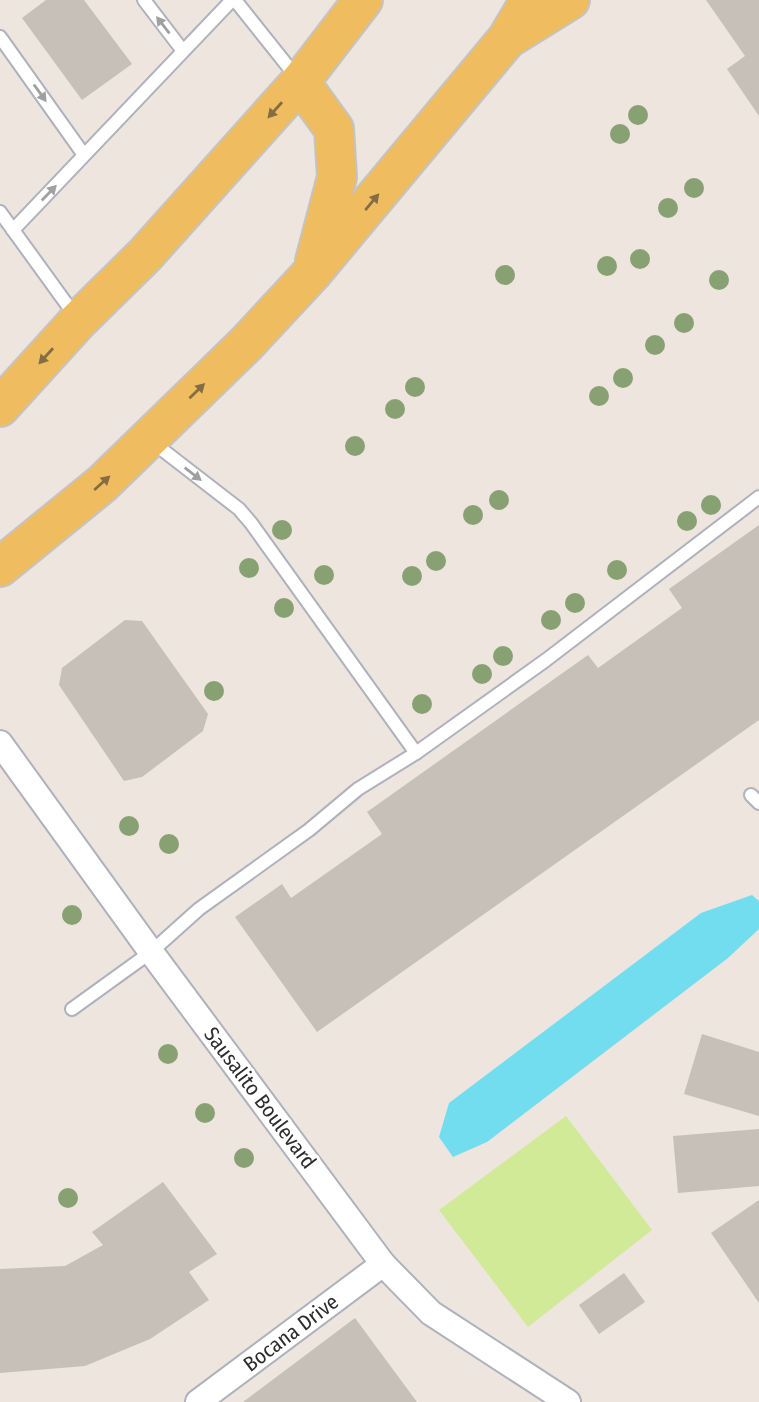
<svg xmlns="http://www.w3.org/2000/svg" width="759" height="1402" viewBox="0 0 759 1402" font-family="'Fira Sans Condensed',sans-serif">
	<rect width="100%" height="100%" fill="#ede5de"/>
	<path fill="#d1ea97" d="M 566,1116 L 652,1230 L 528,1327 L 439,1210 Z"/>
	<path fill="#72ddee" d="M 752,895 L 759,901 L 759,929 L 728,958 L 487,1142 L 453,1157 L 439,1137 L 449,1103 L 701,913 Z"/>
	<g fill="#c6c0b9">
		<path d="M 46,0 L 84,0 L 132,64 L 82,100 L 22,18 Z"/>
		<path d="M 706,0 L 759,0 L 759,116 L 727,69 L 745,56 Z"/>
		<path d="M 759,525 L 759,720 L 317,1032 L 235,917 L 282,884 L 291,898 L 382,834 L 367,812 L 588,655 L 598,668 L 682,608 L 669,589 Z"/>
		<path d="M 125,620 L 142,621 L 208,714 L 203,731 L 142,777 L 124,781 L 59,685 L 62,668 Z"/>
		<path d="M 702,1034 L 759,1052 L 759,1116 L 684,1094 Z"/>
		<path d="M 759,1129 L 759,1186 L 678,1193 L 673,1136 Z"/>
		<path d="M 163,1182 L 217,1254 L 189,1272 L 209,1300 L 150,1339 L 85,1366 L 0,1373 L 0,1269 L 65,1266 L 103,1245 L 92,1232 Z"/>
		<path d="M 759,1200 L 759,1303 L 711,1233 Z"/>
		<path d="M 624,1273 L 645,1302 L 599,1334 L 579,1305 Z"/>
		<path d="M 355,1318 L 417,1402 L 243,1402 Z"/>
	</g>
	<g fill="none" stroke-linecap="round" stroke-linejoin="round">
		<defs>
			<g id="lane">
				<path d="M 144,0 L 183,51"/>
				<path d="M 235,0 L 298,79"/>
				<path d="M 0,37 L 84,155"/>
				<path d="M 0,212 L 76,317"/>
				<path d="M 13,230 L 232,0"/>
				<path d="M 151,441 L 239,509 L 251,523 L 416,753"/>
				<path d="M 751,795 L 759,803"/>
				<path d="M 72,1009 L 151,952 L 199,909 L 309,830 L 358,789 L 416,753 L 546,660 L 759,497"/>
			</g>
			<g id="street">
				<path d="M 0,743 L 151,952 L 383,1264 L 431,1313 L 568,1402"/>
				<path d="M 198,1402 L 383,1264"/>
			</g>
			<g id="primary">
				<path d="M 512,36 L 570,0"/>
				<path d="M 300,82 L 334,129 L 337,177 L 315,261"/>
				<path d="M 0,407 L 78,321 L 145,255 L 300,82 L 363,0"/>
				<path d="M 0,567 L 102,484 L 246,344 L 312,273 L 507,39 L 530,0"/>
			</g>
		</defs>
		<use href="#lane" stroke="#aeb2bc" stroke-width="16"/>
		<use href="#street" stroke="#aeb2bc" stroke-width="28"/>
		<use href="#primary" stroke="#c4c4c4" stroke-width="42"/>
		<use href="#lane" stroke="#fff" stroke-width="12"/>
		<use href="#street" stroke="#fff" stroke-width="24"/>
		<use href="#primary" stroke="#f0bc60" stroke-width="38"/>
	</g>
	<g fill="#88a173">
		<circle cx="638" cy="115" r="10"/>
		<circle cx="620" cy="134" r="10"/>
		<circle cx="694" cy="188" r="10"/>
		<circle cx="668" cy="208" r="10"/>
		<circle cx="640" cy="259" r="10"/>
		<circle cx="607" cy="266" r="10"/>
		<circle cx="505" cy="275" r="10"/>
		<circle cx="719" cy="280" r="10"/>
		<circle cx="684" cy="323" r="10"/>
		<circle cx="655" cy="345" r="10"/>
		<circle cx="623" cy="378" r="10"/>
		<circle cx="415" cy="387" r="10"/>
		<circle cx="599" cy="396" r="10"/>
		<circle cx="395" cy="409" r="10"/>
		<circle cx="355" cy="446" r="10"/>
		<circle cx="499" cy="500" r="10"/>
		<circle cx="711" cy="505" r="10"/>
		<circle cx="473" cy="515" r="10"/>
		<circle cx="687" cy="521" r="10"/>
		<circle cx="282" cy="530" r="10"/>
		<circle cx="436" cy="561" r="10"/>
		<circle cx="249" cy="568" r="10"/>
		<circle cx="617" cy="570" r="10"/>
		<circle cx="324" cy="575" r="10"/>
		<circle cx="412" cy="576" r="10"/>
		<circle cx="575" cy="603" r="10"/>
		<circle cx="284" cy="608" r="10"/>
		<circle cx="551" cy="620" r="10"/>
		<circle cx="503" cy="656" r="10"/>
		<circle cx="482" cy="674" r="10"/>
		<circle cx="214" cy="691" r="10"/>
		<circle cx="422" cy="704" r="10"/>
		<circle cx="129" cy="826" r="10"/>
		<circle cx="169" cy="844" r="10"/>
		<circle cx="72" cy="915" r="10"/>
		<circle cx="168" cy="1054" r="10"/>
		<circle cx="205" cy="1113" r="10"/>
		<circle cx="244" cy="1158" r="10"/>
		<circle cx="68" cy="1198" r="10"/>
	</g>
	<defs><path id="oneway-solid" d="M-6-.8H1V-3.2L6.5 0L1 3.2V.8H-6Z" transform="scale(1.75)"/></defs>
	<g fill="#a0a0a0">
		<use href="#oneway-solid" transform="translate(163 25) rotate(-128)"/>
		<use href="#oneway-solid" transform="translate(40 93) rotate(54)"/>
		<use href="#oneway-solid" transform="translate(49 193) rotate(-46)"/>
		<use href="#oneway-solid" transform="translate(193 474) rotate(38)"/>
	</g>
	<g fill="#846d43">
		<use href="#oneway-solid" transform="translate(275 110) rotate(132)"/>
		<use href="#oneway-solid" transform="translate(372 202) rotate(-50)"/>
		<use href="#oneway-solid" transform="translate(46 356) rotate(132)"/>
		<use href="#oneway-solid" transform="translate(197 391) rotate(-44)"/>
		<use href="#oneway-solid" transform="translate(102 483) rotate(-42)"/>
	</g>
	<g text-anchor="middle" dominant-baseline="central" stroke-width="6" stroke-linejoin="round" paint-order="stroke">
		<g font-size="21" fill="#2c2c2c" stroke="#fff">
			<text transform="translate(260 1098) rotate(53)">Sausalito Boulevard</text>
			<text transform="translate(291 1333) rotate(-37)">Bocana Drive</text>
		</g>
	</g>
</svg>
